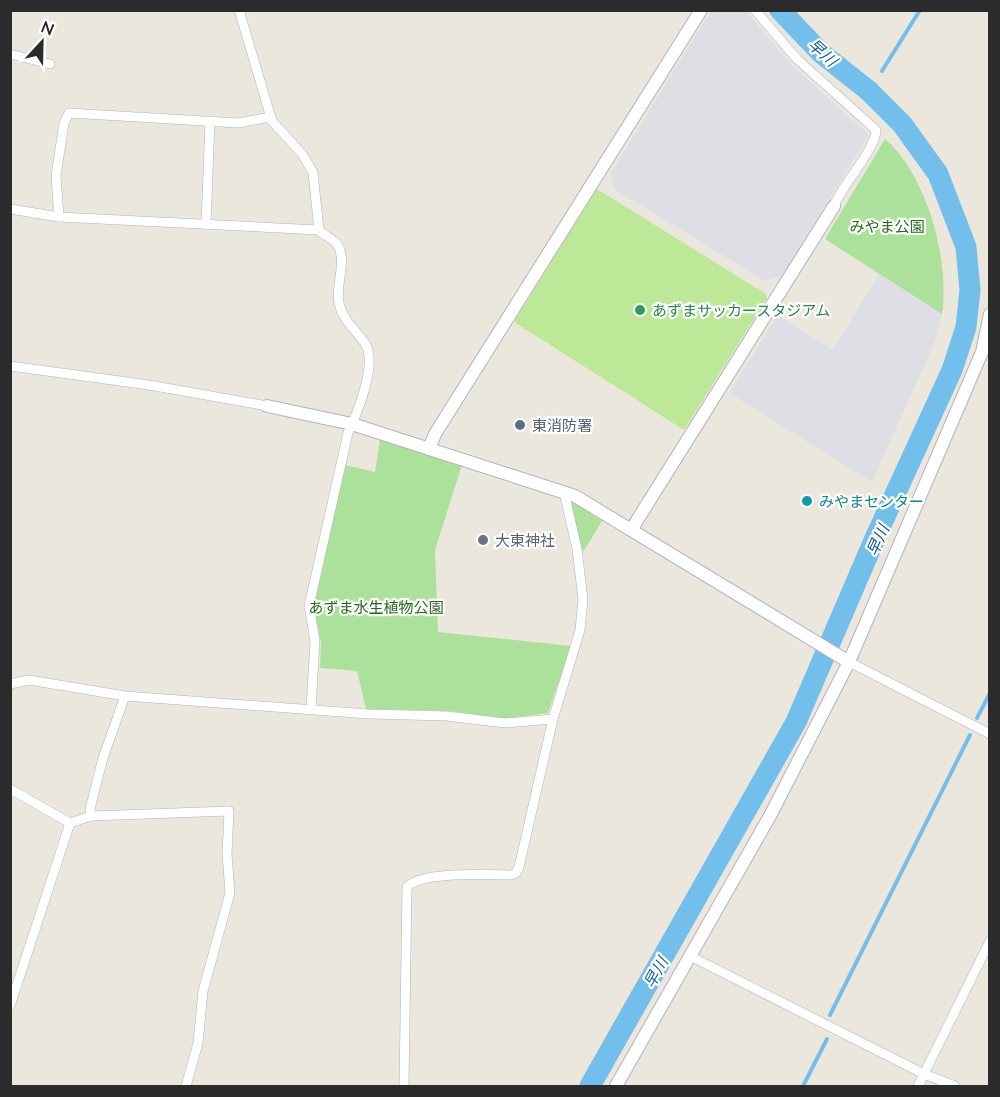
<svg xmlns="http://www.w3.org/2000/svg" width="1000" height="1097" viewBox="0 0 1000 1097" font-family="Lato,'Noto Sans JP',sans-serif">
	<rect width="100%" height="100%" fill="#ece7dd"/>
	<g fill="#e0dee5">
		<path d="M 711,11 L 746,11 L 791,64 L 869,135 L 782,276 L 765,281 L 614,189 L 610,174 Z"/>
		<path d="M 879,274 L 942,314 L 935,341 L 872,482 L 729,393 L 778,315 L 833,350 Z"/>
	</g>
	<g fill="#abe19b">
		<path d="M 885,139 C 927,175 950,261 942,314 L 825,239 Z"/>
		<path d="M 380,440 L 462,465 L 435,550 L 438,632 L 571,646 L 548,713 L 503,719 L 453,711 L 366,709 L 357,671 L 320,668 L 321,643 L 314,606 L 345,465 L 375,472 Z"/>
		<path d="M 574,503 L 602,521 L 583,552 L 570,504 Z"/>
	</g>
	<path fill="#bde897" d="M 597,189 L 766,294 L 767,298 L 684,430 L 514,322 Z"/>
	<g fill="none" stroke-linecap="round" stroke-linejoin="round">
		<g stroke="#73bfec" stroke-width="4">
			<path d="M 882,71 L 920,10"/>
			<path d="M 869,91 L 873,83"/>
			<path d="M 977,718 L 990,693"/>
			<path d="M 830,1015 L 970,735"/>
			<path d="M 803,1086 L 827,1039"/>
		</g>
		<path stroke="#73bfec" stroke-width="21" d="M 590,1086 L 796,722 L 876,536 L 952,370 L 966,327 L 970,290 L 966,247 L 938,174 L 902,124 L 869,91 L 821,53 L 780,10"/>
		<defs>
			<g id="minor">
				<path d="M 239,10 L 272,121 L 303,155 L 313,173 L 319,230 C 324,236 332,238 337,244 C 348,260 335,285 339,303 C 342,320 357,331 366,345 C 377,365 357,414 348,433 L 309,606 L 315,641 L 311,709"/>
				<path d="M 755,10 L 797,59 L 876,130 C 875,151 843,183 834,206"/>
				<path d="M 10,54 L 50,64"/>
				<path d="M 10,209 L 59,217 L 319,230"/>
				<path d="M 59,217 L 56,176 L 64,123 L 69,113 L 238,123 L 271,117"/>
				<path d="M 206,224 L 210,121"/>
				<path d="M 10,366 L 149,385 L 267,406"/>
				<path d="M 849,662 L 990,734"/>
				<path d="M 10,684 L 29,680 L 125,696 L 369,714 L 447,716 L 505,723 L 553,719"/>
				<path d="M 10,789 L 70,823 L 91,816 L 229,811 L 227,854 L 230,893 L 203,991 L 198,1043 L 186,1086"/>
				<path d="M 91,816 L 90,809 L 103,758 L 125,696"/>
				<path d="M 690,956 L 924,1074 L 955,1086"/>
				<path d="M 10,1006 L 70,823"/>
				<path d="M 404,1086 L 407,887 C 421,871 489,875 511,875 L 516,873 L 519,867 L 553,719 L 580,630 L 583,600 L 577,549 L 564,492"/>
				<path d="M 918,1086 L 990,941"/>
			</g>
			<g id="tertiary">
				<path d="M 267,406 L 352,424 L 575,496 L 849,662"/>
				<path d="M 429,449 L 435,434 L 701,10"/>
				<path d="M 631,530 L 834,206"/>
				<path d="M 616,1086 L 771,814 L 849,662 L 982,352 L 990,314"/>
			</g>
		</defs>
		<use href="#minor" stroke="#b1b2be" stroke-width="10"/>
		<use href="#tertiary" stroke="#b1b2be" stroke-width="14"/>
		<use href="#minor" stroke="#fff" stroke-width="9"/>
		<use href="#tertiary" stroke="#fff" stroke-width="12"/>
	</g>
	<circle fill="#2e9e5b" stroke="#fff" stroke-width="2" cx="640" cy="310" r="6"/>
	<circle fill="#5c6f8a" stroke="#fff" stroke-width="2" cx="520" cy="425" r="6"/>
	<circle fill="#0f9aa8" stroke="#fff" stroke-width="2" cx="807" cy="501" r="6"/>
	<circle fill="#6b7280" stroke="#fff" stroke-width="2" cx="483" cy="540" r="6"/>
	<g text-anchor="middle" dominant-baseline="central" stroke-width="4.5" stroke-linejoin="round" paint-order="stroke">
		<g font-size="15" fill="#23671c" stroke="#fff">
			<text x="887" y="226">みやま公園</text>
			<text x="376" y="607">あずま水生植物公園</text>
		</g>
		<g font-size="15" fill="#27864d" stroke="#fff" text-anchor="start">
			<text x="652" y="310">あずまサッカースタジアム</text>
		</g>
		<g font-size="15" fill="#4e5e75" stroke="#fff" text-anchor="start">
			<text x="532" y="425">東消防署</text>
		</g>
		<g font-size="15" fill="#0d838f" stroke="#fff" text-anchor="start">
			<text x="819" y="501">みやまセンター</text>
		</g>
		<g font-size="15" fill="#5b616d" stroke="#fff" text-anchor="start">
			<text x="495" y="540">大東神社</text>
		</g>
		<g font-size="16" font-style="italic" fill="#115b99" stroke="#fff">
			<text transform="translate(823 52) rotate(42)">早川</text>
			<text transform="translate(877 540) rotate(-66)">早川</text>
			<text transform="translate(655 972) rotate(-61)">早川</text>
		</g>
	</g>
	<rect width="1000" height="1097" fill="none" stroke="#2b2b2b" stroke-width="24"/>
	<g transform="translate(42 42) rotate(22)" stroke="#ffffff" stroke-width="4.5" paint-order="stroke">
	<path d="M0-4.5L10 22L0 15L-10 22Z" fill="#2b2b2b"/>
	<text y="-9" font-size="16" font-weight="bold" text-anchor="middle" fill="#2b2b2b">N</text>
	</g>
</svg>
